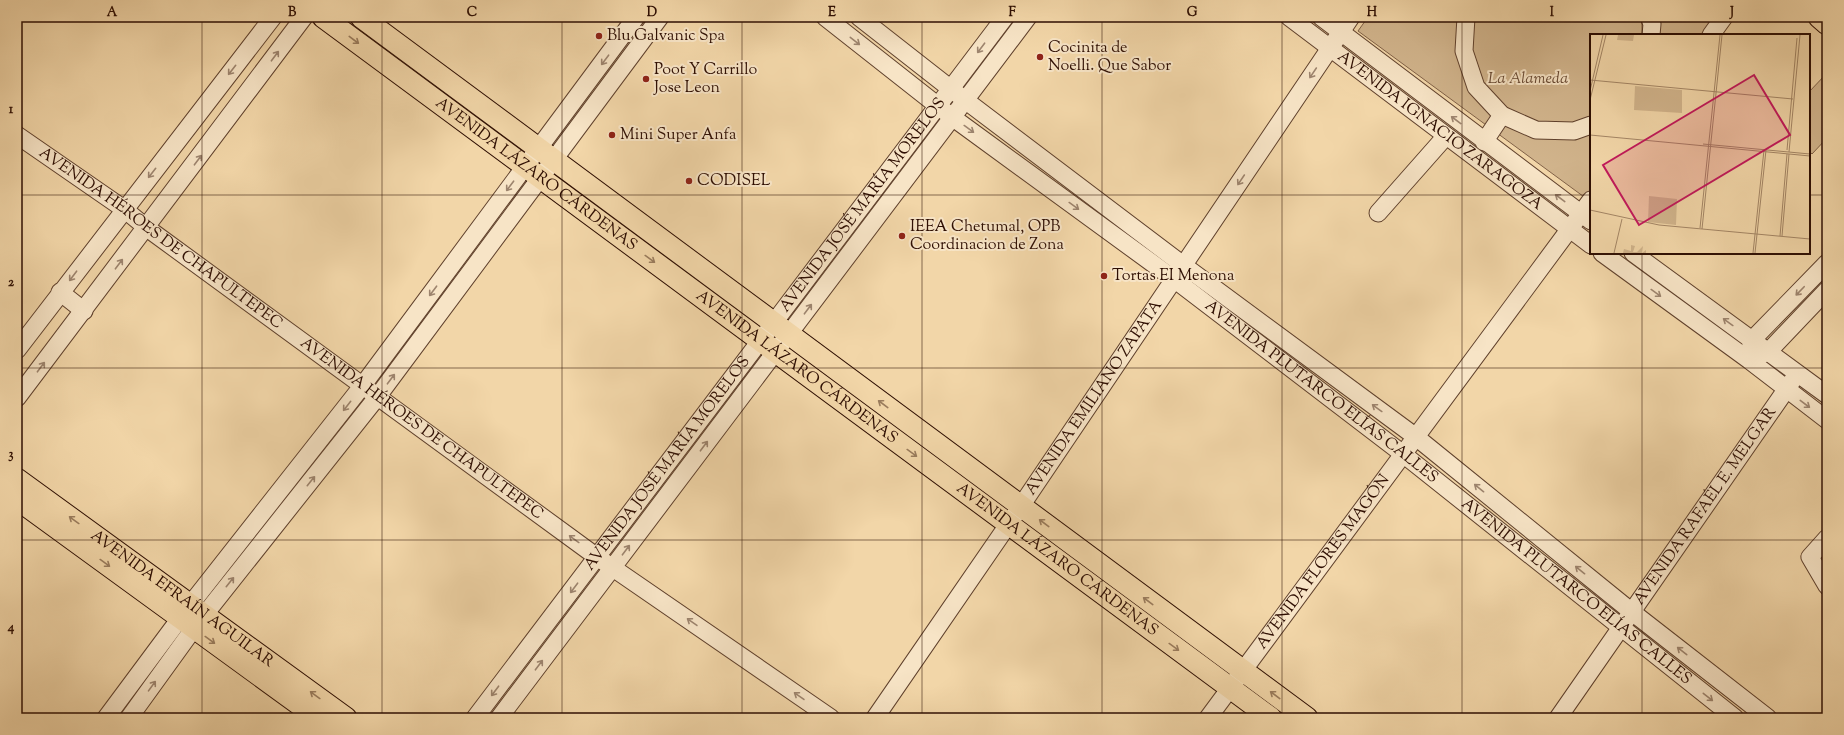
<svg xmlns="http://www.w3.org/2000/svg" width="1844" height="735" viewBox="0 0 1844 735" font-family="'Sorts Mill Goudy',serif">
	<rect width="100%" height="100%" fill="#f2d6a8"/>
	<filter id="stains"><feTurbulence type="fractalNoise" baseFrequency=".005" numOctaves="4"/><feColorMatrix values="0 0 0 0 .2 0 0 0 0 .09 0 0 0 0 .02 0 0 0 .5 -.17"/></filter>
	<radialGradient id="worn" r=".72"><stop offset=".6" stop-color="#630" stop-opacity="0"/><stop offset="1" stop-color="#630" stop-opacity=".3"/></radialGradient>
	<g fill="#d1b48c" stroke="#806147">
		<path d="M 1368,17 L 1724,17 L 1712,35 L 1591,35 L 1591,202 L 1358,31 Z"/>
		<path d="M 1826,74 L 1827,138 L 1812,154 L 1809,151 L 1809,92 Z"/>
	</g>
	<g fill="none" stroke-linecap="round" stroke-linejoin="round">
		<defs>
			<g id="minor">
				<path id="s1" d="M 825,17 L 952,117 L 1174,279 L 1403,454 L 1735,718"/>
				<path d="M 859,17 L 965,100 L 1183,265 L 1416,437 L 1632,612 L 1768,718"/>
				<path id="s2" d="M 1289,17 L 1591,245"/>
				<path d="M 1321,17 L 1591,221"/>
				<path d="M 1466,17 L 1464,51 L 1476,87 L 1502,115 L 1536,130 L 1574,131 L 1591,125"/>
				<path d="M 1649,17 L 1652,24 L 1651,35"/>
				<path d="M 1711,35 L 1724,17"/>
				<path id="s3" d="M 17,135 L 124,209 L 147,228 L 597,557 L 831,718"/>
				<path d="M 1484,142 L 1502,115"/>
				<path d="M 1378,213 L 1446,136"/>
				<path d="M 1602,253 L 1749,360 L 1827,420"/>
				<path d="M 1633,253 L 1827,395"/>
				<path d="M 60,292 L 84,311"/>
				<path d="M 17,350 L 273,17"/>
				<path d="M 1750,350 L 1752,340 L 1827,263"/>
				<path d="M 1758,356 L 1768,352 L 1827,290"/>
				<path d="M 17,398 L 304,17"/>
				<path d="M 1827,538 L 1810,557 L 1827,586"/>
				<path d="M 106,718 L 190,605 L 363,385 L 636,17"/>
				<path d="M 129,718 L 194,628 L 378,396 L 660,17"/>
				<path id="s4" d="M 475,718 L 1005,17"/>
				<path d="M 499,718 L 1028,17"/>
				<path id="s5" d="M 875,718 L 1021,506 L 1351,17"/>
				<path id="s6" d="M 1208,718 L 1591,200"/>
				<path id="s7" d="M 1558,718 L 1797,374"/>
			</g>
			<g id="major">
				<path id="s8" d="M 323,17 L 1271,718"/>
				<path d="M 361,17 L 1307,718"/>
				<path d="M 1819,17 L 1827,24"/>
				<path id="s9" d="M 17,479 L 346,718"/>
				<path d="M 17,499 L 318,718"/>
			</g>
		</defs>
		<use href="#minor" stroke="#5f402c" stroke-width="19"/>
		<use href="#major" stroke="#2e0e02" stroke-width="23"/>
		<use href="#minor" stroke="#f7e4c6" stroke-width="17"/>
		<use href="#major" stroke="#f2d6a8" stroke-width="21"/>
	</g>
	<defs><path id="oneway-shaft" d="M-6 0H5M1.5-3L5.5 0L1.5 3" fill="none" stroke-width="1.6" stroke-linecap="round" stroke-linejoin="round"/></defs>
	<g stroke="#9a7c5d">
		<use href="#oneway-shaft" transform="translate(354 40) rotate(37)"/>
		<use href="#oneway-shaft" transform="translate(650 259) rotate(36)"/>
		<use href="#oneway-shaft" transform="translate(883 404) rotate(-143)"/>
		<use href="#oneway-shaft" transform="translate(912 453) rotate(36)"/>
		<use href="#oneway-shaft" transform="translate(74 520) rotate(-144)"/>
		<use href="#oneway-shaft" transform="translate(1044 523) rotate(-143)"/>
		<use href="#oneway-shaft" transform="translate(105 563) rotate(36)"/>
		<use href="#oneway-shaft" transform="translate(1148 601) rotate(-143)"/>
		<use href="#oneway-shaft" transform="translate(210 640) rotate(36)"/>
		<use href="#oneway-shaft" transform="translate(1174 647) rotate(36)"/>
		<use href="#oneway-shaft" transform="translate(315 695) rotate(-144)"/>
		<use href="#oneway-shaft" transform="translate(1275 695) rotate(-143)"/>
	</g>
	<g stroke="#9d846e">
		<use href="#oneway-shaft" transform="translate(855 41) rotate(38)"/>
		<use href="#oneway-shaft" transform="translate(981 48) rotate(127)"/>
		<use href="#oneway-shaft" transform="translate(275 56) rotate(-53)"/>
		<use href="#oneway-shaft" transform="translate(605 60) rotate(127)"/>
		<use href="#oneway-shaft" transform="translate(232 70) rotate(128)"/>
		<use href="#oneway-shaft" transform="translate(1313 73) rotate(124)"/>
		<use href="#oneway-shaft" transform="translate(1456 120) rotate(-143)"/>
		<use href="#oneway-shaft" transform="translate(969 129) rotate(36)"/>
		<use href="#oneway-shaft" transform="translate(198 160) rotate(-53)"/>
		<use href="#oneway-shaft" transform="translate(152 173) rotate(128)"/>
		<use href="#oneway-shaft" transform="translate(1241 180) rotate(124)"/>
		<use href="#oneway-shaft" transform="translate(510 186) rotate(127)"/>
		<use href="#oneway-shaft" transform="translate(1560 198) rotate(-143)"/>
		<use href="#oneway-shaft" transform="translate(1074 206) rotate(36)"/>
		<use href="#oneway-shaft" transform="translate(119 264) rotate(-53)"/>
		<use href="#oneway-shaft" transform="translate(73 276) rotate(127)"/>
		<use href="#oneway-shaft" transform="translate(433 291) rotate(127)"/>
		<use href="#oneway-shaft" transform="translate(1800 291) rotate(134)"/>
		<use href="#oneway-shaft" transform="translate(1656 293) rotate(36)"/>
		<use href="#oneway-shaft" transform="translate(808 309) rotate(-53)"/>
		<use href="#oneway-shaft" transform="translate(1728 322) rotate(-144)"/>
		<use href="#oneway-shaft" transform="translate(41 367) rotate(-53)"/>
		<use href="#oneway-shaft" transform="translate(391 379) rotate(-53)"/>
		<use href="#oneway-shaft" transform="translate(1805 404) rotate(37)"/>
		<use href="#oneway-shaft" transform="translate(347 406) rotate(128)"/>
		<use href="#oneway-shaft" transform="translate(1377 408) rotate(-144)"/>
		<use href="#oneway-shaft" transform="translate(704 446) rotate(-53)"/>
		<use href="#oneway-shaft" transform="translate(311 481) rotate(-51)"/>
		<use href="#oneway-shaft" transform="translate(1479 488) rotate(-141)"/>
		<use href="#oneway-shaft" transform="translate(574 539) rotate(-144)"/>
		<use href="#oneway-shaft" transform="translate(626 550) rotate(-53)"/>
		<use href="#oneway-shaft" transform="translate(1580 570) rotate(-141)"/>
		<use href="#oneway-shaft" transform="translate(230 582) rotate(-51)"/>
		<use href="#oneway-shaft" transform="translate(574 588) rotate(127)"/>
		<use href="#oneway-shaft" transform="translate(692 622) rotate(-145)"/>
		<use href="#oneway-shaft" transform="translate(1682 651) rotate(-142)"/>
		<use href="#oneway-shaft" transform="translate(539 665) rotate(-53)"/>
		<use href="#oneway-shaft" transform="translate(152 686) rotate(-54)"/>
		<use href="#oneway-shaft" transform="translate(495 691) rotate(127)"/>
		<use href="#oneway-shaft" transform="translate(799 696) rotate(-145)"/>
		<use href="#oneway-shaft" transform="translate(1708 697) rotate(38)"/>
	</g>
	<path fill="none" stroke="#2e0e02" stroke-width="1" stroke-opacity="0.55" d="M 202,17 L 202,718M 382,17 L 382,718M 562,17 L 562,718M 742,17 L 742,718M 922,17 L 922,718M 1102,17 L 1102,718M 1282,17 L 1282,718M 1462,17 L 1462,718M 1642,17 L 1642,35M 17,195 L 1591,195M 1809,195 L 1827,195M 1642,253 L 1642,718M 17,368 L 1827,368M 17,540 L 1827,540"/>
	<g fill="#8f2418" stroke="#f7e4c6" stroke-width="1.5">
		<circle cx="599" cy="36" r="4"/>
		<circle cx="1040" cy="57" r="4"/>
		<circle cx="646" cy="79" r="4"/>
		<circle cx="612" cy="135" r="4"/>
		<circle cx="689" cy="181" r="4"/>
		<circle cx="902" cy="236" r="4"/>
		<circle cx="1104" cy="276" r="4"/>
	</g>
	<g text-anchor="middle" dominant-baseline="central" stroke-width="4" stroke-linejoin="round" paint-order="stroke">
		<g font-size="16" fill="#2e0e02" stroke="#f7e4c6" text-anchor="start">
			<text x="607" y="36">Blu Galvanic Spa</text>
			<text x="1048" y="48">Cocinita de<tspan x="1048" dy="18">Noelli. Que Sabor</tspan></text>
			<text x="654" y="70">Poot Y Carrillo<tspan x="654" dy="18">Jose Leon</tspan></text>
			<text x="620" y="135">Mini Super Anfa</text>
			<text x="697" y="181">CODISEL</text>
			<text x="910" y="227">IEEA Chetumal, OPB<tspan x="910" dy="18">Coordinacion de Zona</tspan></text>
			<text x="1112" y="276">Tortas EI Menona</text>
		</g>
		<g font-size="16" font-style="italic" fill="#674832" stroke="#f7e4c6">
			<text x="1528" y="79">La Alameda</text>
		</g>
		<g font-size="16" fill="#2e0e02" stroke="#f7e4c6">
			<text stroke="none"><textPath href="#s2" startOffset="189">AVENIDA IGNACIO ZARAGOZA</textPath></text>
			<text stroke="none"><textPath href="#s8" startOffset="265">AVENIDA LÁZARO CÁRDENAS</textPath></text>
			<text stroke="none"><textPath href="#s4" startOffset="643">AVENIDA JOSÉ MARÍA MORELOS</textPath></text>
			<text stroke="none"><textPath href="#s3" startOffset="177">AVENIDA HÉROES DE CHAPULTEPEC</textPath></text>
			<text stroke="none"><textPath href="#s8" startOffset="589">AVENIDA LÁZARO CÁRDENAS</textPath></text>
			<text stroke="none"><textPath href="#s1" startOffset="622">AVENIDA PLUTARCO ELÍAS CALLES</textPath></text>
			<text stroke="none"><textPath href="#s5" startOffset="388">AVENIDA EMILIANO ZAPATA</textPath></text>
			<text stroke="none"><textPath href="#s3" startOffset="500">AVENIDA HÉROES DE CHAPULTEPEC</textPath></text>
			<text stroke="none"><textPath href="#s4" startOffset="319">AVENIDA JOSÉ MARÍA MORELOS</textPath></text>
			<text stroke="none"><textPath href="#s7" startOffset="258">AVENIDA RAFAÉL E. MELGAR</textPath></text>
			<text stroke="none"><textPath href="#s8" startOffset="913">AVENIDA LÁZARO CÁRDENAS</textPath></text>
			<text stroke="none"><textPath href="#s6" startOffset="194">AVENIDA FLORES MAGÓN</textPath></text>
			<text stroke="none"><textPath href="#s1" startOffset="946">AVENIDA PLUTARCO ELÍAS CALLES</textPath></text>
			<text stroke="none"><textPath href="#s9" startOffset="204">AVENIDA EFRAÍN AGUILAR</textPath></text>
		</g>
	</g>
	<g transform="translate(1590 34)">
		<rect width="220" height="220" fill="#f2d6a8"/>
		<path d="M 28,1 L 44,1 L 43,7 L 27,6 ZM 45,52 L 92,56 L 92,79 L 44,76 ZM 59,162 L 87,165 L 86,191 L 58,188 ZM 41,211 L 45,212 L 43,218 L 47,218 L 53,212 L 52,219 L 56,216 L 56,219 L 29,219 L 33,219 L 34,215 L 41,217 Z" fill="#d1b48c"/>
		<path fill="none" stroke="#a48666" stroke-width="1" d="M 0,46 L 203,65M 0,57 L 13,1M 0,66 L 16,1M 0,101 L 220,122M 113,110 L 220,120M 197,116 L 207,4M 199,118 L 210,1M 0,176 L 69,191 L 220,205M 110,194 L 130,1M 112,195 L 132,1M 190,202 L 197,120M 192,202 L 199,120M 24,219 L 32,185M 163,219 L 174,116M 165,219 L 176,116"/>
		<path fill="#c2185b" fill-opacity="0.15" stroke="#c2185b" stroke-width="2" d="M 164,41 L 200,101 L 49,191 L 13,131 Z"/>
		<rect width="220" height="220" fill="none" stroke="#2e0e02" stroke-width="2"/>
	</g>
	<rect width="1844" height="735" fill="none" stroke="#f2d6a8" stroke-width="44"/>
	<rect x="22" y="22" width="1800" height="691" fill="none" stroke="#2e0e02" stroke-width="1.5"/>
	<g font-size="13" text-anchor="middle" font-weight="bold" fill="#2e0e02">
		<text x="112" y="16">A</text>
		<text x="292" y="16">B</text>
		<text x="472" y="16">C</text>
		<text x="652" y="16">D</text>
		<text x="832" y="16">E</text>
		<text x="1012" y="16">F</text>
		<text x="1192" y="16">G</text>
		<text x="1372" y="16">H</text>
		<text x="1552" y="16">I</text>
		<text x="1732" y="16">J</text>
		<text x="11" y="113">1</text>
		<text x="11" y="286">2</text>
		<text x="11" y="458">3</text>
		<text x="11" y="631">4</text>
	</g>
	<rect width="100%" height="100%" filter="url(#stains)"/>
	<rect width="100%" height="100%" fill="url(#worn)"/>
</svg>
